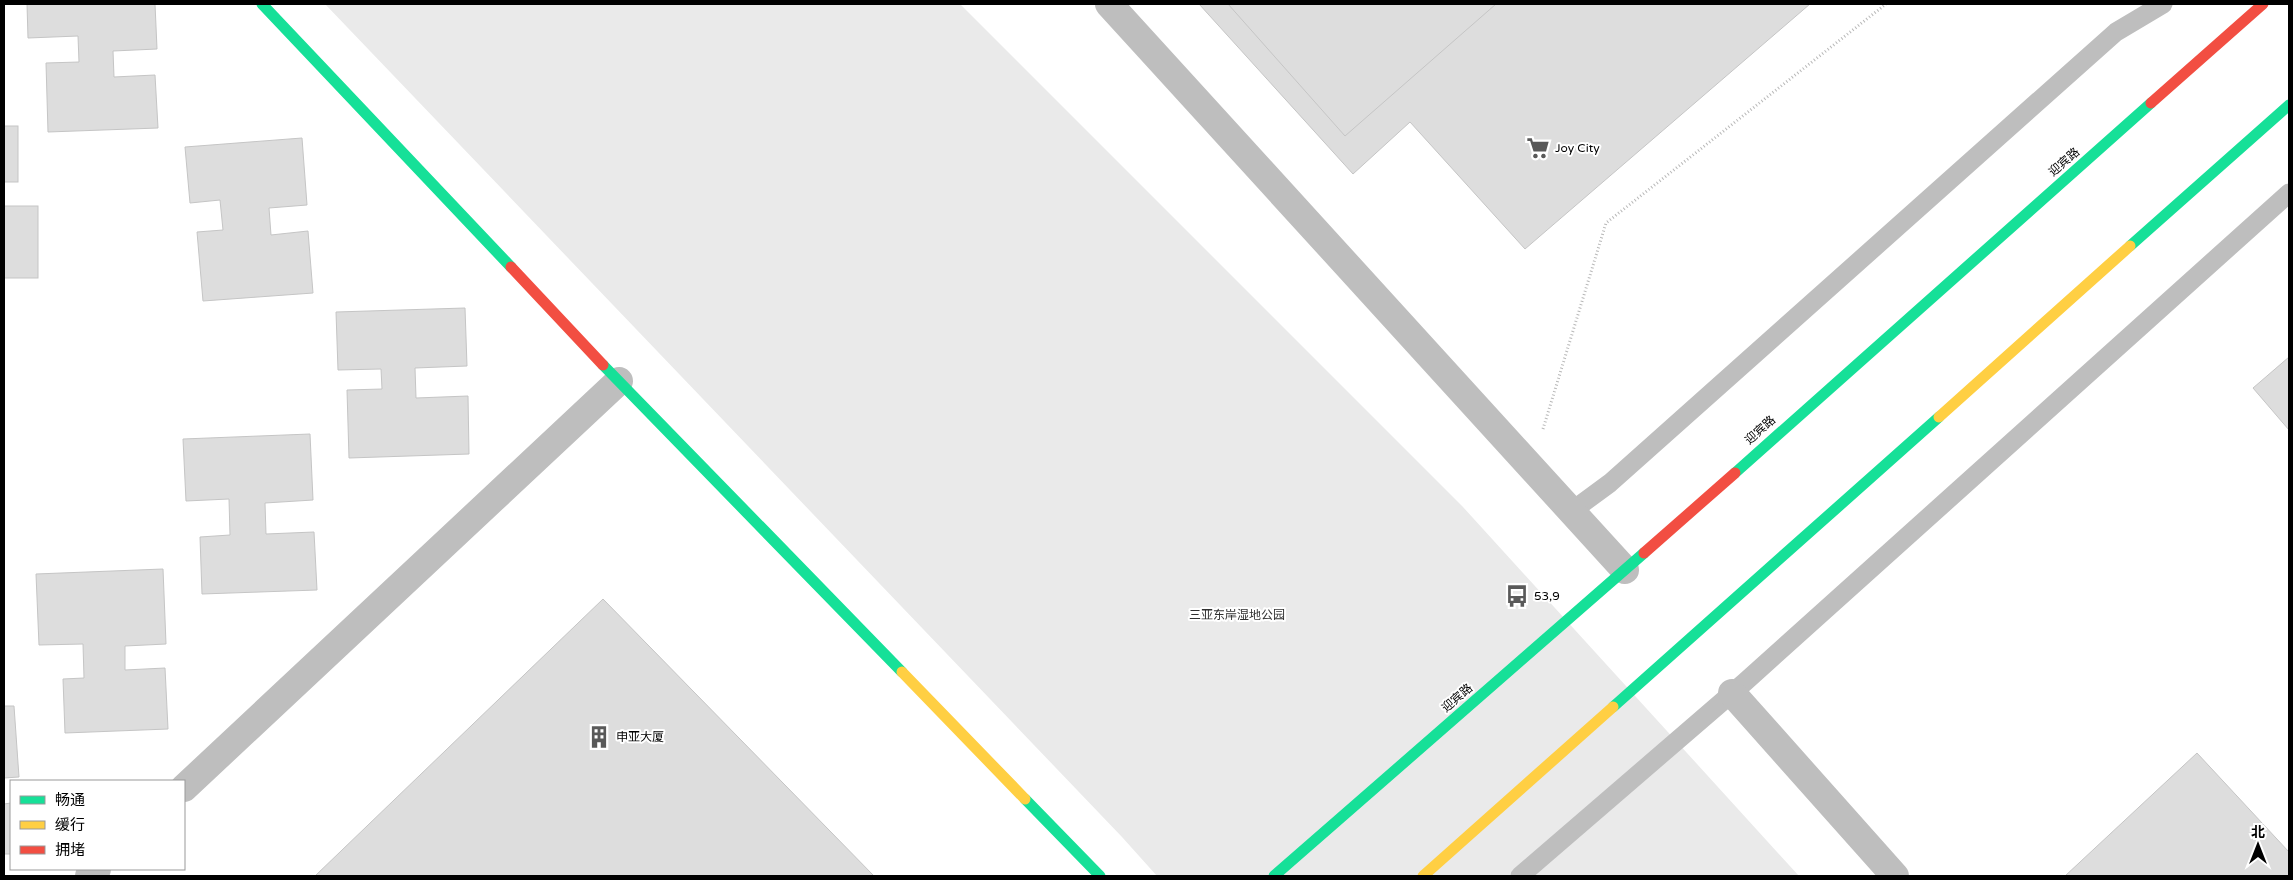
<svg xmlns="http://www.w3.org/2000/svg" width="2293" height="880" viewBox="0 0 2293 880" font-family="'Varela Round','Noto Sans SC',sans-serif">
	<rect width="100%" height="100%" fill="#fff"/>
	<path fill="#eaeaea" d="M 325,4 L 960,4 L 1463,507 L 1799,876 L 1157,876 L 1122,837 Z"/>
	<g fill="#ddd" stroke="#c5c5c5">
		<path d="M 27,4 L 155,4 L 157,49 L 113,51 L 114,77 L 155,75 L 158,128 L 48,132 L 46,63 L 79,62 L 78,36 L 28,38 Z"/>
		<path d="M 1199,4 L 1810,4 L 1525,249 L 1410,122 L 1353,174 Z"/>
		<path d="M 1228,4 L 1496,4 L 1345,136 Z"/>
		<rect x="4" y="126" width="14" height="56"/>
		<path d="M 302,138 L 307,205 L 269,208 L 271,235 L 308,231 L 313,293 L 203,301 L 197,232 L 223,230 L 220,200 L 190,203 L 185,147 Z"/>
		<rect x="4" y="206" width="34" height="72"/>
		<path d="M 465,308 L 467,366 L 415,368 L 416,398 L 468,396 L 469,454 L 349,458 L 347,390 L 382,389 L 381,369 L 338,370 L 336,312 Z"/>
		<path d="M 2289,357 L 2289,430 L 2253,388 Z"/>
		<path d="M 310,434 L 313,500 L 265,503 L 266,534 L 314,532 L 317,590 L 202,594 L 200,537 L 230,535 L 229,499 L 186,501 L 183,439 Z"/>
		<path d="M 163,569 L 166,644 L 125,646 L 125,670 L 165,668 L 168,729 L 65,733 L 63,679 L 84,678 L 83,644 L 39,645 L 36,574 Z"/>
		<path d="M 603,599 L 874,876 L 315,876 Z"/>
		<path d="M 4,706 L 14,706 L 19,777 L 4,778 Z"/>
		<path d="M 2197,753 L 2289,852 L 2289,876 L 2065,876 Z"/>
		<path d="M 11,803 L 11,854 L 4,854 L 4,804 Z"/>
	</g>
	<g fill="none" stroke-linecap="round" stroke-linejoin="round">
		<path stroke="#b8b8b8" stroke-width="3" stroke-dasharray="1 2.5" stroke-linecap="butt" d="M 1543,429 L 1606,223 L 1886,4"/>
		<g stroke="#bebebe" stroke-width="19">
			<path d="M 1572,511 L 1610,483 L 2116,32 L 2163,4"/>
			<path d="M 1520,876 L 1745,682 L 2289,193"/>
		</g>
		<g stroke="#bebebe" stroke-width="28">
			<path d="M 1109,4 L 1625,570"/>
			<path d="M 1732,693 L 1895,876"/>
			<path d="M 184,788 L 619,381"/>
			<path d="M 89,876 L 97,869"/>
		</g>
		<g stroke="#16e098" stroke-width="11">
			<path d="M 262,4 L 511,267"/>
			<path d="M 2130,246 L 2289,105"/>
			<path d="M 603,365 L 902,672"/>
			<path d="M 1735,473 L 2151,103"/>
			<path d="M 1613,707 L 1939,417"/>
			<path d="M 1025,799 L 1100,876"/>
			<path d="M 1274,876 L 1644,553"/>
		</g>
		<g stroke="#ffcf43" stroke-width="11">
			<path d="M 1939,417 L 2130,246"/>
			<path d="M 902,672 L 1025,799"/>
			<path d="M 1423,876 L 1613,707"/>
		</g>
		<g stroke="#f24e42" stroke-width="11">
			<path d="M 2151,103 L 2263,4"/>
			<path d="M 511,267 L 603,365"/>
			<path d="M 1644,553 L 1735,473"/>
		</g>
	</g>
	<defs>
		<symbol id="supermarket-bare" viewBox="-9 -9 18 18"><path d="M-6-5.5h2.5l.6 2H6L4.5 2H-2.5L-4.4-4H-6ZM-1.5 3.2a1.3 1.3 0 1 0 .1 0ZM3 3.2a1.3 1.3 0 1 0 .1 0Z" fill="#595959" stroke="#fff" stroke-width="2.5" paint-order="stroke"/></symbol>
		<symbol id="bus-bare" viewBox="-9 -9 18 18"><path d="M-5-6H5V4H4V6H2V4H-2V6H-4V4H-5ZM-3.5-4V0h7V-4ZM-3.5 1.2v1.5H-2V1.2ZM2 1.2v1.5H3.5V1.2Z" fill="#595959" stroke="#fff" stroke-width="2.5" paint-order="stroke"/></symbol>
		<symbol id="building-bare" viewBox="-9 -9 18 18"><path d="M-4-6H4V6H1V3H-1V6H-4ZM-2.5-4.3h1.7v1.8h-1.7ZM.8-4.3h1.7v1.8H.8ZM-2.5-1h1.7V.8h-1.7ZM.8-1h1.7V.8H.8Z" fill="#595959" stroke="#fff" stroke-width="2.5" paint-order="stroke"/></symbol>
	</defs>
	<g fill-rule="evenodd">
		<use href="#supermarket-bare" x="1522" y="132" width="32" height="32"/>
		<use href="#bus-bare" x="1501" y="580" width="32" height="32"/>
		<use href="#building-bare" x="583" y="721" width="32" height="32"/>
	</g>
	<g text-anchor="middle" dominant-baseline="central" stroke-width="4" stroke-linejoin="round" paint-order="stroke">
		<g font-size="12" fill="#000" stroke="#fff" text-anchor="start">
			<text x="1555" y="148">Joy City</text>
			<text x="1534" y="596">53,9</text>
			<text x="616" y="737">申亚大厦</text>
		</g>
		<g font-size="12" fill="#000" stroke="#fff">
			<text transform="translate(2064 162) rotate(-41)">迎宾路</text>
			<text transform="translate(1760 430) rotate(-42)">迎宾路</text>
			<text transform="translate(1457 698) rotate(-41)">迎宾路</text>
		</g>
		<g font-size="12" fill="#303030" stroke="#fff">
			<text x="1237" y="615">三亚东岸湿地公园</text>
		</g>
	</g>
	<rect width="2293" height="880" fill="none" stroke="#000000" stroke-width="10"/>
	<rect x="10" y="780" width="175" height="90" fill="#ffffff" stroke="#999999"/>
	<rect x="20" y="796" width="25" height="8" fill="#16e098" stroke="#999999"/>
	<text x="55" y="805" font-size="15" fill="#000000">畅通</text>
	<rect x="20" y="821" width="25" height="8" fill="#ffcf43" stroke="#999999"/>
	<text x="55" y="830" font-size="15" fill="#000000">缓行</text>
	<rect x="20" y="846" width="25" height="8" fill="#f24e42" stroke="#999999"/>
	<text x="55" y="855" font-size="15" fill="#000000">拥堵</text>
	<g transform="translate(2258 845)" stroke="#ffffff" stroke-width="4" paint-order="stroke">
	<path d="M0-4L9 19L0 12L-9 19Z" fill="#000000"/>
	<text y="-8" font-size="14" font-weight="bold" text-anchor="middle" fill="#000000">北</text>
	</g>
</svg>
